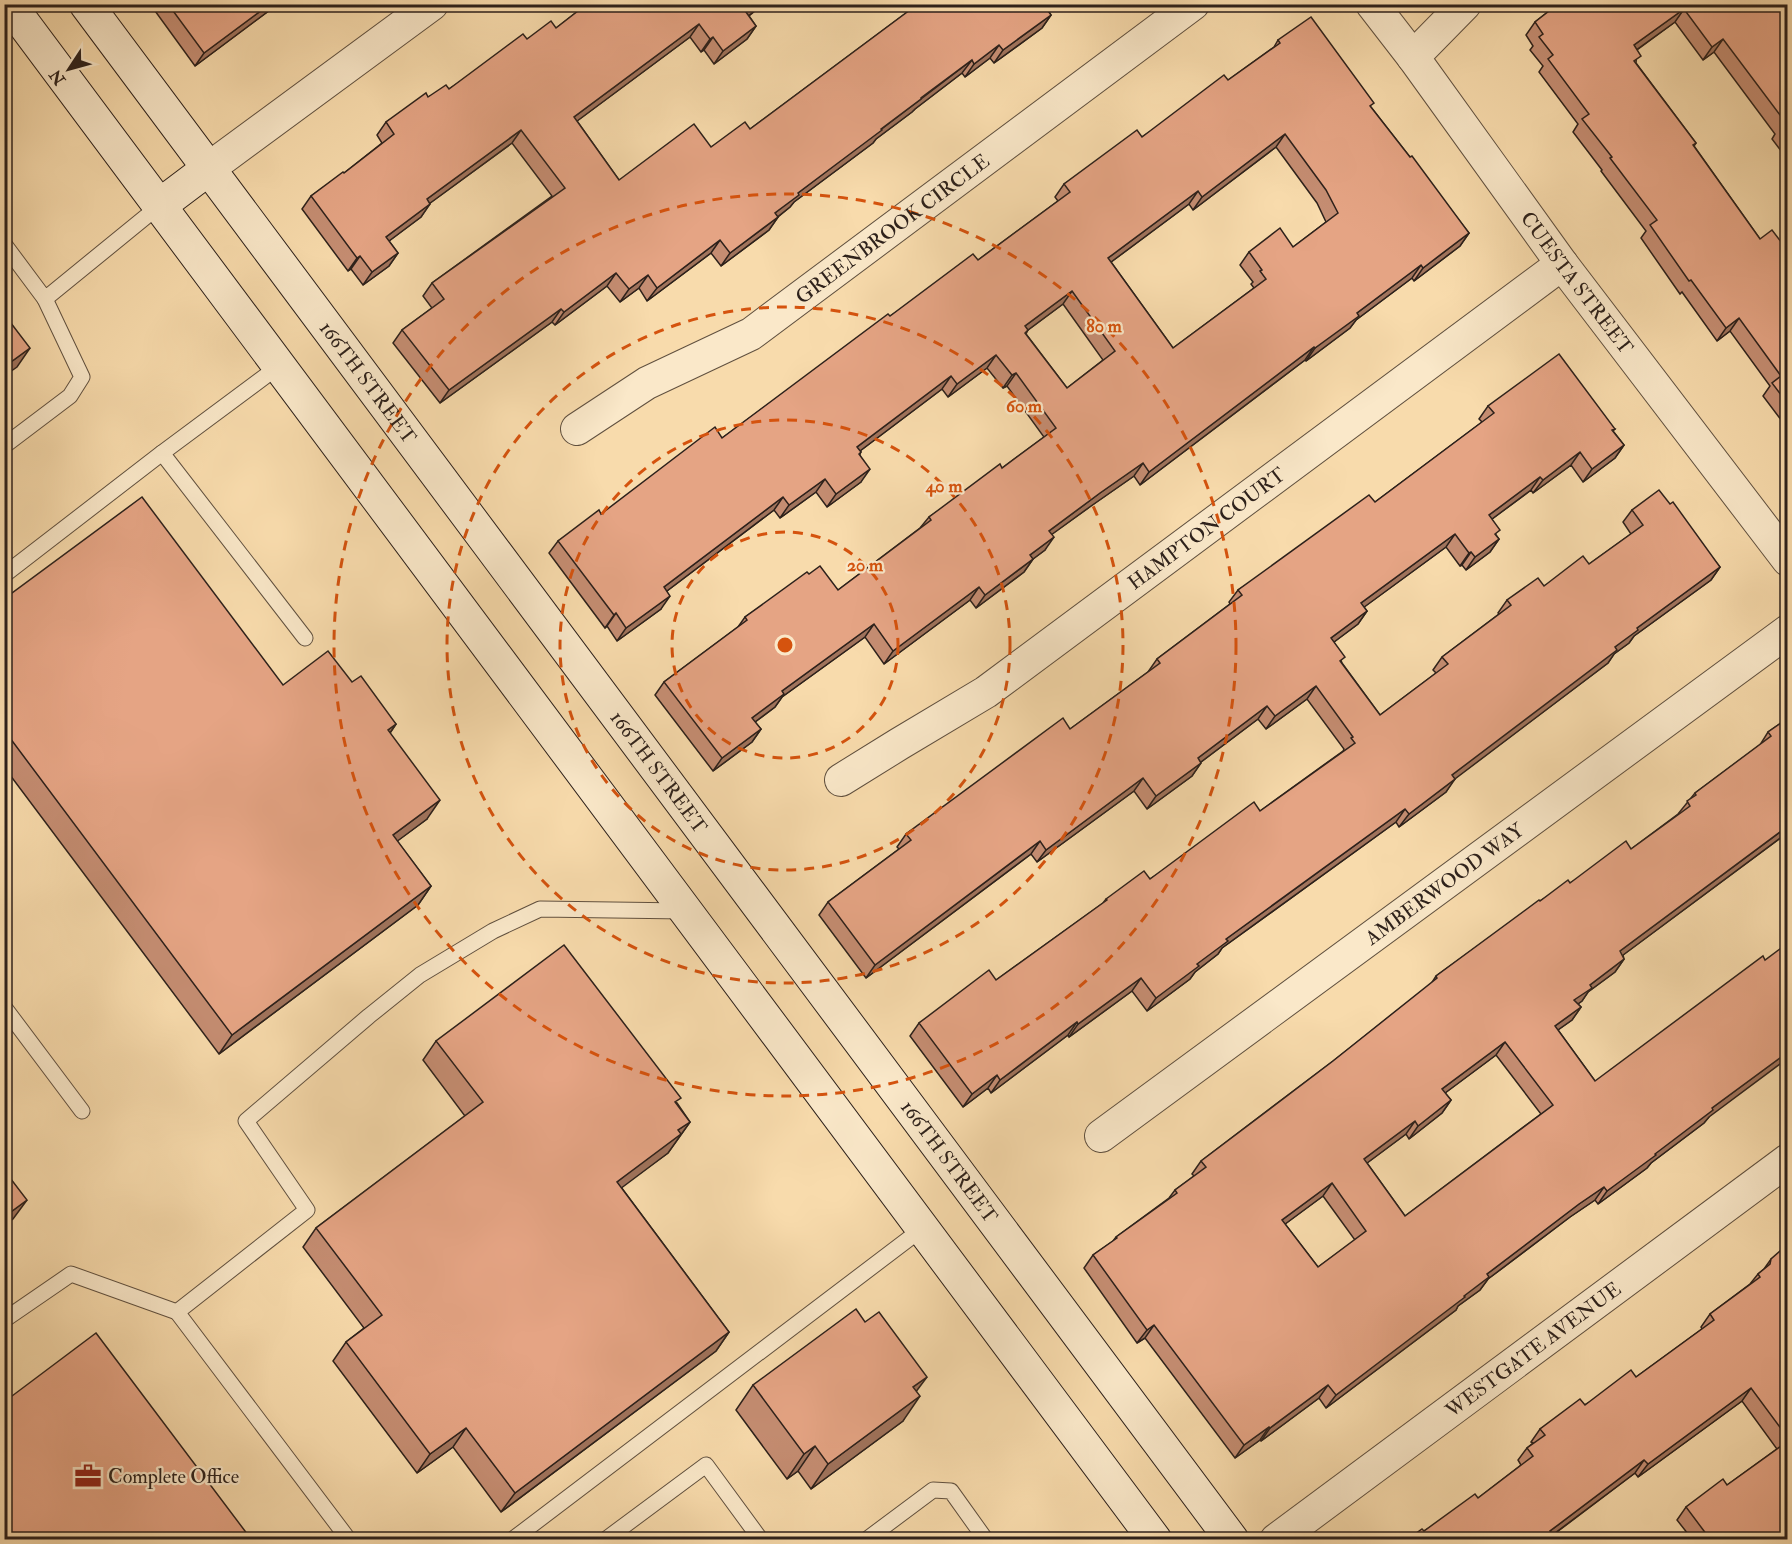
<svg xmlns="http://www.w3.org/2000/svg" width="1792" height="1544" viewBox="0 0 1792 1544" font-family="'IM FELL Double Pica',serif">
	<rect width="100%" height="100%" fill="#f8dbac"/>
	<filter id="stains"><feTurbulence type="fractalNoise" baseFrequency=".00333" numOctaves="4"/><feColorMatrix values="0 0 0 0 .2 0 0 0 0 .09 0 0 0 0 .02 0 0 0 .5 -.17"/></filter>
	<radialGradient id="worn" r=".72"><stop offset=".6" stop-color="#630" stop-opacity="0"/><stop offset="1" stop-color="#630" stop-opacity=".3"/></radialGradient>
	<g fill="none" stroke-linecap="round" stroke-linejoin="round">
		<defs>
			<g id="lane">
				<path d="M 4,244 L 45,299 L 159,206"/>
				<path d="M 279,366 L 162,453 L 305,638"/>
				<path d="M 4,446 L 70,396 L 82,377 L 45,299"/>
				<path d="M 4,575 L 162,453"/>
				<path d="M 4,1007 L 82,1111"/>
				<path d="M 4,1320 L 71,1274 L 177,1312"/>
				<path d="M 349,1540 L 177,1312 L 307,1210 L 246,1121 L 369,1016 L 420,975 L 493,931 L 540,909 L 685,911"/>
				<path d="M 512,1540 L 923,1228"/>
				<path d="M 605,1540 L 706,1465 L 761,1540"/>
				<path d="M 866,1540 L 933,1490 L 951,1491 L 986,1540"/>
			</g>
			<g id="street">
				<path id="s1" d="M 1372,4 L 1413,57 L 1562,264 L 1788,560"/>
				<path d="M 1413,57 L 1465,4"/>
				<path d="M 208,169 L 432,4"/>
				<path id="s2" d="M 577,429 L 647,383 L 751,334 L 1193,4"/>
				<path id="s3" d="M 841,780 L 899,744 L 986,692 L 1562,264"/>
				<path id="s4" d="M 1101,1136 L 1788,631"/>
				<path id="s5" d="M 1276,1540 L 1788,1160"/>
			</g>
			<g id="secondary">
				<path d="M 9,4 L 1155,1540"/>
				<path id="s6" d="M 86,4 L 1232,1540"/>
				<path d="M 159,206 L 208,169"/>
			</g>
		</defs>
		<use href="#lane" stroke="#60503f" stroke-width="17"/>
		<use href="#street" stroke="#60503f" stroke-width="34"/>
		<use href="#secondary" stroke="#2d211b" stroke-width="35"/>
		<use href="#lane" stroke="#fae8c9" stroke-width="15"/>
		<use href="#street" stroke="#fae8c9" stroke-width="32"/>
		<use href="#secondary" stroke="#fae8c9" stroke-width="33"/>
	</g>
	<g fill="#c58d72" stroke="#2d211b" stroke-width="1.5" fill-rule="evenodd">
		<path d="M 150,4 L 278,4 L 195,66 Z"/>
		<path d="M 587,4 L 763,4 L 749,16 L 756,26 L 747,39 L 714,64 L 704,50 L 701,52 L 690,37 L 577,121 L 619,180 L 711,147 L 750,129 L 914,7 L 912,4 L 1060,4 L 1049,12 L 1051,15 L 1042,28 L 994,63 L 990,58 L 965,77 L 962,73 L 915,109 L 912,112 L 876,139 L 873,143 L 794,202 L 790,207 L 778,217 L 769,230 L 721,266 L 711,253 L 647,301 L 639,288 L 620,302 L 607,286 L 555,325 L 552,322 L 440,403 L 393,343 L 402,330 L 432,308 L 423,296 L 432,283 L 552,196 L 512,143 L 430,203 L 421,217 L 389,241 L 398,253 L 389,266 L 363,285 L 351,269 L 348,271 L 302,209 L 311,196 L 344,173 L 382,143 L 377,135 L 386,122 L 428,97 L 449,89 L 527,39 L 556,28 Z"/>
		<path d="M 1558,4 L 1788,4 L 1788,160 L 1772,139 L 1775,134 L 1714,52 L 1703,60 L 1675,22 L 1637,50 L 1636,63 L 1696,143 L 1694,146 L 1760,239 L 1788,251 L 1788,429 L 1763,396 L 1770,386 L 1730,331 L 1717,341 L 1682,292 L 1680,294 L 1641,238 L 1646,231 L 1601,171 L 1602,170 L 1573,132 L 1578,124 L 1539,72 L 1543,66 L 1530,50 L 1533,46 L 1526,35 L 1535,22 Z"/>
		<path d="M 1278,40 L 1371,107 L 1469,233 L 1460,246 L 1414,281 L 1412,278 L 1356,320 L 1350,328 L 1306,361 L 1305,360 L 1140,485 L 1134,476 L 1091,506 L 1052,534 L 1045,550 L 1033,559 L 1024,572 L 976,608 L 970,600 L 884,664 L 865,637 L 782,697 L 775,707 L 755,722 L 761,729 L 752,742 L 713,771 L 655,695 L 664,682 L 738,627 L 745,617 L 809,574 L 838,590 L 920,528 L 929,517 L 1002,468 L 1044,437 L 1007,386 L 1003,388 L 987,368 L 948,397 L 942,389 L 860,451 L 861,452 L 860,454 L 861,482 L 827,507 L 816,492 L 780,518 L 774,510 L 667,591 L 661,609 L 617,641 L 607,626 L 605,628 L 549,553 L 558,541 L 722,438 L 890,316 L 978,260 L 1058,201 L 1055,197 L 1064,184 L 1142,137 L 1228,80 L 1274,47 ZM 1276,147 L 1317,203 L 1326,222 L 1293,247 L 1249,252 L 1240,265 L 1253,282 L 1251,284 L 1254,288 L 1173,348 L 1111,262 L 1189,204 L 1193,210 ZM 1063,304 L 1103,360 L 1067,388 L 1026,334 L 1028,330 Z"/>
		<path d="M 1488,406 L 1615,429 L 1613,431 L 1624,445 L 1615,458 L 1583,482 L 1571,465 L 1533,493 L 1531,490 L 1492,519 L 1496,535 L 1499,539 L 1490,552 L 1466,570 L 1462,565 L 1460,566 L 1446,547 L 1364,607 L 1367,611 L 1358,624 L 1334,642 L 1342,663 L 1380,715 L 1436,673 L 1433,670 L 1442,657 L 1499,614 L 1498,613 L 1507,600 L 1544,586 L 1589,564 L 1631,534 L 1623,522 L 1632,510 L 1670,504 L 1720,567 L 1711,580 L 1634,636 L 1629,643 L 1614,654 L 1608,663 L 1454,779 L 1446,792 L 1399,827 L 1396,822 L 1222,948 L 1218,954 L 1195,972 L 1190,979 L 1147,1011 L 1132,991 L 1069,1037 L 1068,1035 L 991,1093 L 988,1088 L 963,1107 L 910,1036 L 919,1023 L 996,980 L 1103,903 L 1106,899 L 1150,879 L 1260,811 L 1343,751 L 1344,749 L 1307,699 L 1266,729 L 1258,719 L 1201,762 L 1192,776 L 1147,809 L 1134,791 L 1037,862 L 1031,854 L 866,978 L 819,915 L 828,902 L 899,849 L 897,847 L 906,834 L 1070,729 L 1148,672 L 1157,659 L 1230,604 L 1229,602 L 1238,590 L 1375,502 L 1482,422 L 1479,419 Z"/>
		<path d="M 4,599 L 283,685 L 352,682 L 396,724 L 390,733 L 427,819 L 397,841 L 431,886 L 418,905 L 219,1054 L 4,767 Z"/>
		<path d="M 1788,718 L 1788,834 L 1787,833 L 1623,955 L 1624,959 L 1615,972 L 1588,992 L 1582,1001 L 1578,1004 L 1581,1007 L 1572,1020 L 1558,1030 L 1595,1081 L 1709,1117 L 1704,1123 L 1651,1163 L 1647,1168 L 1598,1204 L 1595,1200 L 1570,1217 L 1488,1279 L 1480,1290 L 1458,1306 L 1456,1310 L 1326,1408 L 1319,1398 L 1261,1441 L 1260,1440 L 1235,1458 L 1145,1338 L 1137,1343 L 1084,1268 L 1093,1255 L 1113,1241 L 1116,1237 L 1169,1198 L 1175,1190 L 1194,1176 L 1192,1174 L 1201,1161 L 1333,1061 L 1431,984 L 1436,976 L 1540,901 L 1570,883 L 1631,849 L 1678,814 L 1695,793 L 1760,745 L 1768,732 ZM 1496,1055 L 1541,1114 L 1405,1216 L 1367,1163 L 1406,1134 L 1409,1139 L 1442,1113 L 1451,1100 L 1445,1093 ZM 1323,1196 L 1355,1240 L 1318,1267 L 1285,1224 Z"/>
		<path d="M 436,1041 L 677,1103 L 690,1122 L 668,1153 L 621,1187 L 729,1332 L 716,1351 L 501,1512 L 453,1447 L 417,1473 L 333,1361 L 346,1342 L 364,1328 L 303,1247 L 316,1228 L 465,1116 L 423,1060 Z"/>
		<path d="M 1788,1250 L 1788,1539 L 1692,1539 L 1677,1520 L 1686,1507 L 1727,1485 L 1777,1449 L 1742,1401 L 1638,1477 L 1635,1473 L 1553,1535 L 1554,1536 L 1552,1539 L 1408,1539 L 1424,1531 L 1478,1498 L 1521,1465 L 1518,1460 L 1527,1448 L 1533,1443 L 1531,1442 L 1540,1429 L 1636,1377 L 1702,1329 L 1701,1327 L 1710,1314 L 1750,1284 L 1758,1274 L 1764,1269 L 1771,1259 Z"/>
		<path d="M 753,1385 L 916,1392 L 903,1421 L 811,1489 L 798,1471 L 787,1479 L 736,1410 Z"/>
	</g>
	<g fill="#a0735c" stroke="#2d211b" stroke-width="1.5">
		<path d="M 270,4 L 278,4 L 195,66 L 204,53 Z"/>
		<path d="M 755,4 L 763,4 L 737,25 L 746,12 Z"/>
		<path d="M 1051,4 L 1060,4 L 1037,21 L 1046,8 Z"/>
		<path d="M 1684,9 L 1675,22 L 1625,58 L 1634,45 Z"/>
		<path d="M 1051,15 L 1042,28 L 994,63 L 1003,50 Z"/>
		<path d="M 699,24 L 690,37 L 565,130 L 574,117 Z"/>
		<path d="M 756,26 L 747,39 L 714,64 L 723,51 Z"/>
		<path d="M 713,37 L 704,50 L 701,52 L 710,39 Z"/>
		<path d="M 1723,39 L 1714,52 L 1703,60 L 1712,47 Z"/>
		<path d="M 999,45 L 990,58 L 965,77 L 974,64 Z"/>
		<path d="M 972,60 L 962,73 L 915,109 L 912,112 L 876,139 L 873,143 L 794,202 L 790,207 L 766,226 L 775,213 L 798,193 Z"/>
		<path d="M 521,130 L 512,143 L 418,212 L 427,199 Z"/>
		<path d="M 1285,134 L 1276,147 L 1193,210 L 1202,197 Z"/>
		<path d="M 1198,191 L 1189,204 L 1099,271 L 1108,258 Z"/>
		<path d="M 430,204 L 421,217 L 377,250 L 386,237 Z"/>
		<path d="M 778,217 L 769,230 L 721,266 L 730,253 Z"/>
		<path d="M 1469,233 L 1460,246 L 1414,281 L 1423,268 Z"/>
		<path d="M 720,240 L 711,253 L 647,301 L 657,288 Z"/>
		<path d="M 398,253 L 389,266 L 363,285 L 372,272 Z"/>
		<path d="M 360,256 L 351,269 L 348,271 L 357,258 Z"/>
		<path d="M 1421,265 L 1412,278 L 1356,320 L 1350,328 L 1306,361 L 1315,348 L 1357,313 Z"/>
		<path d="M 616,273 L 607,286 L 555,325 L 564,312 Z"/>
		<path d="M 648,275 L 639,288 L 620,302 L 629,289 Z"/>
		<path d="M 1072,291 L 1063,304 L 1016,339 L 1025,326 Z"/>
		<path d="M 561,309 L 552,322 L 440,403 L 449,390 Z"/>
		<path d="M 1739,318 L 1730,331 L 1717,341 L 1726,328 Z"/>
		<path d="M 1314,347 L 1305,360 L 1140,485 L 1149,472 Z"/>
		<path d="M 30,348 L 17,367 L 4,376 L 4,367 Z"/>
		<path d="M 996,355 L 987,368 L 948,397 L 957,384 Z"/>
		<path d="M 1016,373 L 1007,386 L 1003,388 L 1012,375 Z"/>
		<path d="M 951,376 L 942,389 L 848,460 L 857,447 Z"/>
		<path d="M 1624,445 L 1615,458 L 1583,482 L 1592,469 Z"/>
		<path d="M 1580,452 L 1571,465 L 1533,493 L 1543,480 Z"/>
		<path d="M 1143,463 L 1134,476 L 1091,506 L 1040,543 L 1049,531 L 1100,493 Z"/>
		<path d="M 870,469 L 861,482 L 827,507 L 836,494 Z"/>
		<path d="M 1540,477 L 1531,490 L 1480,528 L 1489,515 Z"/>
		<path d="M 825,479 L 816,492 L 780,518 L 789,505 Z"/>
		<path d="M 783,497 L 774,510 L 655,600 L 664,587 Z"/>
		<path d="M 1455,534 L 1446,547 L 1352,616 L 1361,603 Z"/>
		<path d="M 1054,537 L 1045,550 L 1021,568 L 1030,555 Z"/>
		<path d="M 1499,539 L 1490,552 L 1466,570 L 1475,557 Z"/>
		<path d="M 1471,552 L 1462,565 L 1460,566 L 1469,553 Z"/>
		<path d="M 1033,559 L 1024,572 L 976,608 L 985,595 Z"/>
		<path d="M 1720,567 L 1711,580 L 1634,636 L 1629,643 L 1614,654 L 1608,663 L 1443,788 L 1452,775 L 1615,647 L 1637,628 Z"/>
		<path d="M 979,587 L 970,600 L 884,664 L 893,651 Z"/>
		<path d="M 670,596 L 661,609 L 617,641 L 626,628 Z"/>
		<path d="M 1367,611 L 1358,624 L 1322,651 L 1331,638 Z"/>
		<path d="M 616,613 L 607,626 L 605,628 L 614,615 Z"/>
		<path d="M 874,624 L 865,637 L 782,697 L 775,707 L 743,731 L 752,718 L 782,691 Z"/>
		<path d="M 1316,686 L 1307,699 L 1266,729 L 1275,716 Z"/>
		<path d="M 1267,706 L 1258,719 L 1189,771 L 1198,758 Z"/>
		<path d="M 396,724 L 383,743 L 388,730 Z"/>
		<path d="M 761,729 L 752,742 L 713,771 L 722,758 Z"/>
		<path d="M 1201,763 L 1192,776 L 1147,809 L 1156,796 Z"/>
		<path d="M 1143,778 L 1134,791 L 1037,862 L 1046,850 Z"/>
		<path d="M 1455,779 L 1446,792 L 1399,827 L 1409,814 Z"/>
		<path d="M 440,800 L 427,819 L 380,854 L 393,835 Z"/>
		<path d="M 1405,809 L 1396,822 L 1222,948 L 1218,954 L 1195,972 L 1190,979 L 1147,1011 L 1156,998 L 1226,939 Z"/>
		<path d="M 1788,826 L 1787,833 L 1611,964 L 1620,951 Z"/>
		<path d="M 1040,841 L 1031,854 L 866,978 L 875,965 Z"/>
		<path d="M 431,886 L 418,905 L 219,1054 L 232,1035 Z"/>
		<path d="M 1624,959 L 1615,972 L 1588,992 L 1582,1001 L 1565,1013 L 1574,1000 L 1590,985 Z"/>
		<path d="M 1141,978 L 1132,991 L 1069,1037 L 1078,1024 Z"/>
		<path d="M 1581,1007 L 1572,1020 L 1545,1039 L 1555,1026 Z"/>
		<path d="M 1077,1022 L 1068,1035 L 991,1093 L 1000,1080 Z"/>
		<path d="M 1505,1042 L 1496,1055 L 1433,1102 L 1442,1089 Z"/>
		<path d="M 1788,1052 L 1788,1058 L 1709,1117 L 1704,1123 L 1651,1163 L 1647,1168 L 1598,1204 L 1607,1191 L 1712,1108 Z"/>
		<path d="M 997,1075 L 988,1088 L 963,1107 L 972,1094 Z"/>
		<path d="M 1451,1100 L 1442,1113 L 1409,1139 L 1418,1126 Z"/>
		<path d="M 1415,1121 L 1406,1134 L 1355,1172 L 1364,1159 Z"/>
		<path d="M 690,1122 L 668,1153 L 604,1201 L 617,1182 L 678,1130 Z"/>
		<path d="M 1332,1183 L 1323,1196 L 1273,1233 L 1282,1220 Z"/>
		<path d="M 1604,1187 L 1595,1200 L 1570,1217 L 1488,1279 L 1480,1290 L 1458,1306 L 1456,1310 L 1326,1408 L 1336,1395 L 1464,1296 L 1487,1274 L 1579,1204 Z"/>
		<path d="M 27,1200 L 13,1219 L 4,1226 L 4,1217 Z"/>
		<path d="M 1154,1325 L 1145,1338 L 1137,1343 L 1147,1330 Z"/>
		<path d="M 729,1332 L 716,1351 L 501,1512 L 515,1493 Z"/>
		<path d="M 927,1377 L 909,1401 L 913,1387 Z"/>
		<path d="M 1328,1385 L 1319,1398 L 1261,1441 L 1270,1428 Z"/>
		<path d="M 1751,1388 L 1742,1401 L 1638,1477 L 1648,1464 Z"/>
		<path d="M 920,1396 L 903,1421 L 811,1489 L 828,1464 Z"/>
		<path d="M 1269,1427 L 1260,1440 L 1235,1458 L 1244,1445 Z"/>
		<path d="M 466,1428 L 453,1447 L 417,1473 L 430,1454 Z"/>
		<path d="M 815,1446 L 798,1471 L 787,1479 L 804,1454 Z"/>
		<path d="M 1644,1460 L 1635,1473 L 1547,1539 L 1550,1531 Z"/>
	</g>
	<g fill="#e5a484" stroke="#2d211b" stroke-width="1.5" fill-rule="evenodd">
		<path d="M 168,4 L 270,4 L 204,53 Z"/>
		<path d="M 587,4 L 755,4 L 746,12 L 756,26 L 723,51 L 713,37 L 710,39 L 699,24 L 574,117 L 619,180 L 694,124 L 711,147 L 745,122 L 750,129 L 918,4 L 1051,4 L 1046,8 L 1051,15 L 1003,50 L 999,45 L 974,64 L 972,60 L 921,98 L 921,99 L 881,129 L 882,130 L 798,193 L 799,195 L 775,213 L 778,217 L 730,253 L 720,240 L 657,288 L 648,275 L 629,289 L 616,273 L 564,312 L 561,309 L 449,390 L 402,330 L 444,299 L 432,283 L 565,188 L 521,130 L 427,199 L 430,204 L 386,237 L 398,253 L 372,272 L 360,256 L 357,258 L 311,196 L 343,172 L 344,173 L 394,134 L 386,122 L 426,93 L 428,97 L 446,85 L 449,89 L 523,34 L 527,39 L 551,21 L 556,28 Z"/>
		<path d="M 1558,4 L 1788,4 L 1788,135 L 1781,126 L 1786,123 L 1723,39 L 1712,47 L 1684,9 L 1634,45 L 1641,56 L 1634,61 L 1696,143 L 1693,145 L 1760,239 L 1772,230 L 1788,251 L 1788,404 L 1772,383 L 1781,376 L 1739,318 L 1726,328 L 1691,280 L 1689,281 L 1650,225 L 1657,220 L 1610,158 L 1612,157 L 1582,119 L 1589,114 L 1548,59 L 1553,55 L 1539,37 L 1543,34 L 1535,22 Z"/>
		<path d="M 1311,17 L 1374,103 L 1370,106 L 1410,157 L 1412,156 L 1469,233 L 1423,268 L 1421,265 L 1357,313 L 1359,316 L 1315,348 L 1314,347 L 1149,472 L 1143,463 L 1100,493 L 1049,531 L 1054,537 L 1030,555 L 1033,559 L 985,595 L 979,587 L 893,651 L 874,624 L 782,691 L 784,694 L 752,718 L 761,729 L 722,758 L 664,682 L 747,620 L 745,617 L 807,572 L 809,574 L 820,566 L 838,590 L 931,520 L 929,517 L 1000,464 L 1002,468 L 1056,428 L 1016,373 L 1012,375 L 996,355 L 957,384 L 951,376 L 857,447 L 861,452 L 859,454 L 870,469 L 836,494 L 825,479 L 789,505 L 783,497 L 664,587 L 670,596 L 626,628 L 616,613 L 614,615 L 558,541 L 599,510 L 601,514 L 715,427 L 722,438 L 888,314 L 890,316 L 973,254 L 978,260 L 1070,192 L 1064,184 L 1137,130 L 1142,137 L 1224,75 L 1228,80 L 1280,43 L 1278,40 ZM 1285,134 L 1326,190 L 1338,213 L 1293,247 L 1280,228 L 1249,252 L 1262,270 L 1260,271 L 1266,279 L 1173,348 L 1108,258 L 1198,191 L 1202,197 ZM 1072,291 L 1115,351 L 1067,388 L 1025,333 L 1028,330 L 1025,326 Z"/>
		<path d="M 4,314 L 30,348 L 4,367 Z"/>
		<path d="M 1559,354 L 1615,429 L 1612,430 L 1624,445 L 1592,469 L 1580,452 L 1543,480 L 1540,477 L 1489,515 L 1500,530 L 1495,534 L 1499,539 L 1475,557 L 1471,552 L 1469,553 L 1455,534 L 1361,603 L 1367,611 L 1331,638 L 1345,657 L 1340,661 L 1380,715 L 1448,664 L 1442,657 L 1511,605 L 1507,600 L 1538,578 L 1544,586 L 1583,556 L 1589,564 L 1643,525 L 1632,510 L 1659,490 L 1670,504 L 1673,502 L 1720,567 L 1637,628 L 1638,630 L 1615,647 L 1617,650 L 1452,775 L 1455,779 L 1409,814 L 1405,809 L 1226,939 L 1228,941 L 1197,964 L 1199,966 L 1156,998 L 1141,978 L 1078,1024 L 1077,1022 L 1000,1080 L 997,1075 L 972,1094 L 919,1023 L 989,970 L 996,980 L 1107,900 L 1106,899 L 1144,871 L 1150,879 L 1254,802 L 1260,811 L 1355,743 L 1351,738 L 1353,737 L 1316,686 L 1275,716 L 1267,706 L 1198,758 L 1201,763 L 1156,796 L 1143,778 L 1046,850 L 1040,841 L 875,965 L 828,902 L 911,840 L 906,834 L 1063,718 L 1070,729 L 1160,663 L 1157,659 L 1242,595 L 1238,590 L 1369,495 L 1375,502 L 1494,413 L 1488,406 Z"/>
		<path d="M 142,497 L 283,685 L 328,651 L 352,682 L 361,676 L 396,724 L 388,730 L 440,800 L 393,835 L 431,886 L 232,1035 L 4,730 L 4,599 Z"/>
		<path d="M 1788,718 L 1788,826 L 1620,951 L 1624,959 L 1590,985 L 1592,988 L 1574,1000 L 1581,1007 L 1555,1026 L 1595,1081 L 1763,956 L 1765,960 L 1788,943 L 1788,1052 L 1712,1108 L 1713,1110 L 1655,1154 L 1656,1155 L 1607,1191 L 1604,1187 L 1579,1204 L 1487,1274 L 1489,1277 L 1464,1296 L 1465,1297 L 1336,1395 L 1328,1385 L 1270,1428 L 1269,1427 L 1244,1445 L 1154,1325 L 1147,1330 L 1093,1255 L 1117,1238 L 1116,1237 L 1177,1193 L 1175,1190 L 1206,1167 L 1201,1161 L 1333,1061 L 1437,978 L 1436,976 L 1539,900 L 1540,901 L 1568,880 L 1570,883 L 1626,841 L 1631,849 L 1690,806 L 1687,801 L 1696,795 L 1695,793 L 1771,736 L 1768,732 ZM 1505,1042 L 1553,1105 L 1405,1216 L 1364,1159 L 1415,1121 L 1418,1126 L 1451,1100 L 1442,1089 ZM 1332,1183 L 1366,1231 L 1318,1267 L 1282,1220 Z"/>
		<path d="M 564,945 L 681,1098 L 675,1102 L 690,1122 L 678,1130 L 681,1134 L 617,1182 L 729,1332 L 515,1493 L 466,1428 L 430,1454 L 346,1342 L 382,1315 L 316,1228 L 483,1102 L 436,1041 Z"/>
		<path d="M 4,1170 L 27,1200 L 4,1217 Z"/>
		<path d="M 1781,1250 L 1786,1251 L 1788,1250 L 1788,1438 L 1751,1388 L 1648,1464 L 1644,1460 L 1550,1531 L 1554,1536 L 1550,1539 L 1408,1539 L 1422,1529 L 1424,1531 L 1475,1494 L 1478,1498 L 1533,1456 L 1527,1448 L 1545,1435 L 1540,1429 L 1580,1399 L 1585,1405 L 1631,1370 L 1636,1377 L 1714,1320 L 1710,1314 L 1760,1277 L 1758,1274 L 1770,1264 L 1771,1259 Z"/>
		<path d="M 856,1309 L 865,1322 L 879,1312 L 927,1377 L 913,1387 L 920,1396 L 828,1464 L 815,1446 L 804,1454 L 753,1385 Z"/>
		<path d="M 96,1333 L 251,1539 L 4,1539 L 4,1402 Z"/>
		<path d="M 1788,1441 L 1788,1539 L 1710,1539 L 1686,1507 L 1723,1479 L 1727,1485 Z"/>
	</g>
	<g fill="none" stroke="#d5530e" stroke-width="3" stroke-dasharray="10 8">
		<circle cx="785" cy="645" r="113"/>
		<circle cx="785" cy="645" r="225"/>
		<circle cx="785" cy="645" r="338"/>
		<circle cx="785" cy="645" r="451"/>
	</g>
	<defs>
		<symbol id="office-bare" viewBox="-9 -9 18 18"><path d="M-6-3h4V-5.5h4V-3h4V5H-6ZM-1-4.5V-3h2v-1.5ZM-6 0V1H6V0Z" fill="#8f2418" stroke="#fae8c9" stroke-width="2.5" paint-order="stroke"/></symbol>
	</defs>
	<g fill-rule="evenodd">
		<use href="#office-bare" x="69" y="1457" width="38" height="38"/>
	</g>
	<g text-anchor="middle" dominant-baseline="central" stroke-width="4.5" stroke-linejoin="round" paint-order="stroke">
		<g font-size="20" fill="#2d211b" stroke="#fae8c9">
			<text stroke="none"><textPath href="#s2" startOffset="375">GREENBROOK CIRCLE</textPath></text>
			<text stroke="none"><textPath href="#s1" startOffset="346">CUESTA STREET</textPath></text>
			<text stroke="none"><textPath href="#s6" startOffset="472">166TH STREET</textPath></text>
			<text stroke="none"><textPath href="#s3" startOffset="444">HAMPTON COURT</textPath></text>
			<text stroke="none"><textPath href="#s6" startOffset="958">166TH STREET</textPath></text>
			<text stroke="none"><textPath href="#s4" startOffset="426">AMBERWOOD WAY</textPath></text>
			<text stroke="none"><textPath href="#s6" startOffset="1444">166TH STREET</textPath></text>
			<text stroke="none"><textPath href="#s5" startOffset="320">WESTGATE AVENUE</textPath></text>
		</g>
		<g font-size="20" fill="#2d211b" stroke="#fae8c9" text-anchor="start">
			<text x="108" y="1476">Complete Office</text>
		</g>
	</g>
	<circle cx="785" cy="645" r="9" fill="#d5530e" stroke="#fae8c9" stroke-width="3"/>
	<g font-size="18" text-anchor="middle" font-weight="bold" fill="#d5530e" stroke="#fae8c9" stroke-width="4.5" stroke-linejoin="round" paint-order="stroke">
		<text x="1104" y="332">80 m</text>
		<text x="1024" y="412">60 m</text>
		<text x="944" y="492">40 m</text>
		<text x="865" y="571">20 m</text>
	</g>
	<rect width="1792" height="1544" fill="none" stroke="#f8dbac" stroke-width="24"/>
	<rect x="6" y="6" width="1780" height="1532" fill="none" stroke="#2d211b" stroke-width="3"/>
	<rect x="12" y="12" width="1768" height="1520" fill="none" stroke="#2d211b" stroke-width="1.5"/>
	<g transform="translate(69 69) rotate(234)" stroke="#fae8c9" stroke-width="4.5" paint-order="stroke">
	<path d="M0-4.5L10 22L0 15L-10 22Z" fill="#2d211b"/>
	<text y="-9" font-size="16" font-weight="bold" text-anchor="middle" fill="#2d211b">N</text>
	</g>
	<rect width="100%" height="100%" filter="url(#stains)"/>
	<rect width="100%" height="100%" fill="url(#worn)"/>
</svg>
